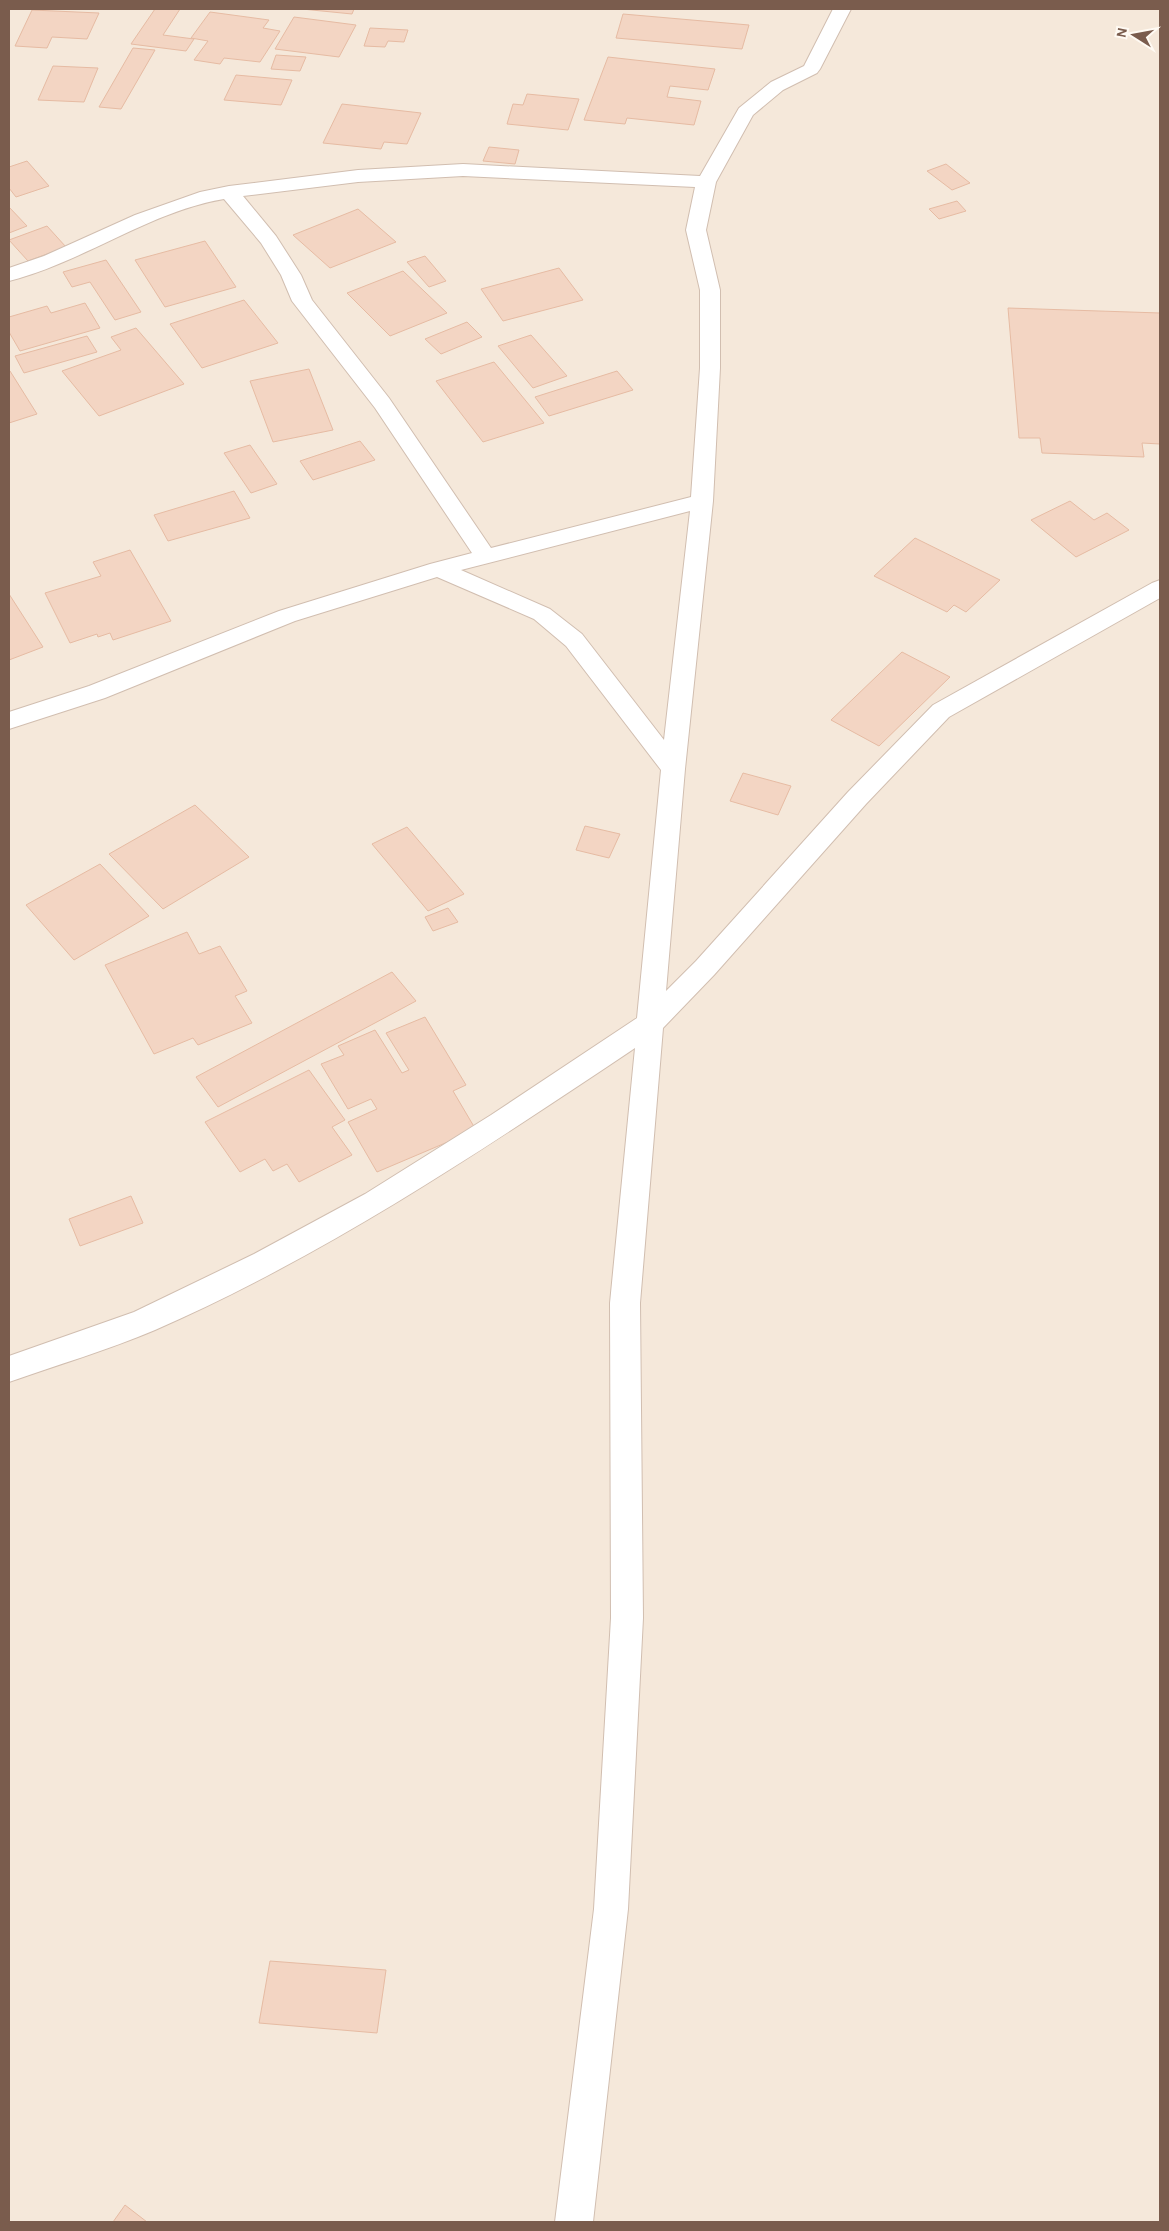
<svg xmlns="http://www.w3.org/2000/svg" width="1169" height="2231" viewBox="0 0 1169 2231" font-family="'Alegreya Sans',sans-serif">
	<rect width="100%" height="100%" fill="#fdf6ec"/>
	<rect fill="#f5e8da" x="9" y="9" width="1151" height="2213"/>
	<g fill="#f3d5c3" stroke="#e6bba3">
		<path d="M 155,9 L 180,9 L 163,35 L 194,39 L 186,51 L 131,44 Z"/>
		<path d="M 302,9 L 354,9 L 352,14 Z"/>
		<path d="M 32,10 L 99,13 L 87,39 L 52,37 L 47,48 L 15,46 Z"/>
		<path d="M 210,12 L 269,20 L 263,28 L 280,31 L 260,62 L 224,58 L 220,64 L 194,60 L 208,41 L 191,38 Z"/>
		<path d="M 623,14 L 749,25 L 742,49 L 616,38 Z"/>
		<path d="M 294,17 L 356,25 L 339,57 L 275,49 Z"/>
		<path d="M 370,28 L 408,30 L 404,42 L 388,41 L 385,47 L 364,46 Z"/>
		<path d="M 133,48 L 155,50 L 121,109 L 99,107 Z"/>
		<path d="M 276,55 L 306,57 L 300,71 L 271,69 Z"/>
		<path d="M 608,57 L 715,69 L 708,90 L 670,86 L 667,97 L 701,101 L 694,125 L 627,118 L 625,124 L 584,120 Z"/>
		<path d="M 53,66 L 98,68 L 84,102 L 38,100 Z"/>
		<path d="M 236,75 L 292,80 L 281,105 L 224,100 Z"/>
		<path d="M 527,94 L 579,99 L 568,130 L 507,124 L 513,104 L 523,105 Z"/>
		<path d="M 342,104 L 421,113 L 407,144 L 384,142 L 381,149 L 323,143 Z"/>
		<path d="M 489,147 L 519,150 L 515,164 L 483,161 Z"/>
		<path d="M 27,161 L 49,186 L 16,197 L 9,188 L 9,167 Z"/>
		<path d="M 946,164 L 970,183 L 952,190 L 927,171 Z"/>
		<path d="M 957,201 L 966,211 L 939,219 L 929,209 Z"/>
		<path d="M 9,207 L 27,226 L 9,233 Z"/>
		<path d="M 358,209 L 396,242 L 330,268 L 293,235 Z"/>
		<path d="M 47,226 L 66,247 L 28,261 L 9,240 Z"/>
		<path d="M 205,241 L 236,287 L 165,307 L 135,260 Z"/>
		<path d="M 425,256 L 446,281 L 429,287 L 407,262 Z"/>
		<path d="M 106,260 L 141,312 L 115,320 L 90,282 L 72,287 L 63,272 Z"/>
		<path d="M 559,268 L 583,300 L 503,321 L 481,289 Z"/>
		<path d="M 403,271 L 447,313 L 390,336 L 347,293 Z"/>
		<path d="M 244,300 L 278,343 L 202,368 L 170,324 Z"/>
		<path d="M 85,303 L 100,328 L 20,351 L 9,332 L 9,317 L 47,306 L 51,313 Z"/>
		<path d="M 1008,308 L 1160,313 L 1160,444 L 1142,443 L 1144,457 L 1042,453 L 1040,438 L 1019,438 Z"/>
		<path d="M 467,322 L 482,337 L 441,354 L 425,339 Z"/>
		<path d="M 136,328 L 184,384 L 99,416 L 62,371 L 121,350 L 111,337 Z"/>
		<path d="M 531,335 L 567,376 L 533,388 L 498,346 Z"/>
		<path d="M 87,336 L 97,352 L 24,373 L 15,356 Z"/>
		<path d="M 494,362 L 544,423 L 483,442 L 436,381 Z"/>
		<path d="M 309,369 L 333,430 L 273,442 L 250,381 Z"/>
		<path d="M 10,371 L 37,414 L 9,423 L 9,372 Z"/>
		<path d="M 617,371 L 633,390 L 549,416 L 535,397 Z"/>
		<path d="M 360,441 L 375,460 L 313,480 L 300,461 Z"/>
		<path d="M 250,445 L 277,484 L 251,493 L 224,453 Z"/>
		<path d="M 234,491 L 250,518 L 168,541 L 154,515 Z"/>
		<path d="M 1070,501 L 1094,520 L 1107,513 L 1129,530 L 1076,557 L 1031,520 Z"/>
		<path d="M 915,538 L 1000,580 L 966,612 L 954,605 L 947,612 L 874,576 Z"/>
		<path d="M 130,550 L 171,621 L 113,640 L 110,633 L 98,637 L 97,634 L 70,643 L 45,593 L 101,576 L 93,562 Z"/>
		<path d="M 9,594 L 43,647 L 9,660 Z"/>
		<path d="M 902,652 L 950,677 L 879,746 L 831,720 Z"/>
		<path d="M 743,773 L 791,786 L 778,815 L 730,801 Z"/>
		<path d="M 195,805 L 249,857 L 163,909 L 109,854 Z"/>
		<path d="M 585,826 L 620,834 L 609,858 L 576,850 Z"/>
		<path d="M 407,827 L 464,894 L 428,911 L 372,844 Z"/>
		<path d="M 100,864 L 149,916 L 74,960 L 26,905 Z"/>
		<path d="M 448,908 L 458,922 L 433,931 L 425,917 Z"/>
		<path d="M 187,932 L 199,954 L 220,946 L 247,991 L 235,996 L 252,1023 L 198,1045 L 193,1038 L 154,1054 L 105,965 Z"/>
		<path d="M 392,972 L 416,1001 L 218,1107 L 196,1077 Z"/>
		<path d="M 425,1017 L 466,1085 L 453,1091 L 476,1130 L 377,1172 L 348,1122 L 377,1109 L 371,1099 L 348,1109 L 321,1064 L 344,1055 L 338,1046 L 375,1030 L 402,1073 L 409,1070 L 386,1033 Z"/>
		<path d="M 309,1070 L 345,1120 L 332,1127 L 352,1155 L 299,1182 L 287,1164 L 273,1171 L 265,1159 L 240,1172 L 205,1122 Z"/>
		<path d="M 131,1196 L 143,1223 L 80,1246 L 69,1219 Z"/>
		<path d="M 270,1961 L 386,1970 L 377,2033 L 259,2023 Z"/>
		<path d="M 125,2205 L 147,2222 L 113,2222 Z"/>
	</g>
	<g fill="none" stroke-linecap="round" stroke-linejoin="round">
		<defs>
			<path id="minor" d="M 833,9 L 851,9 L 820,69 L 817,73 L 783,90 L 753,115 L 716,182 L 706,230 L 720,290 L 720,368 L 713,501 L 685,769 L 666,991 L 696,961 L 848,792 L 933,705 L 1152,583 L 1160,580 L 1160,598 L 949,717 L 866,804 L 714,975 L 663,1028 L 640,1303 L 643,1618 L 628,1909 L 593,2222 L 555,2222 L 594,1909 L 611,1618 L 610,1303 L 635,1048 C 481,1151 326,1255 155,1330 C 108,1350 57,1365 9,1382 L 9,1356 L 134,1312 L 254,1254 L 365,1194 L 491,1115 L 637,1018 L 661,770 L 566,646 L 534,619 L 437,577 L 295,621 L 105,698 L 9,729 L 9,712 L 89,686 L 279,611 L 430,564 L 472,553 L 375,408 L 292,301 L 281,275 L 261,243 L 224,199 C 148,212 84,262 9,281 L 9,268 L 44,256 L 135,215 L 200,192 L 229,186 L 358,170 L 463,164 L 700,176 L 739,108 L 771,82 L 804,66 ZM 463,176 L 695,187 L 686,230 L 700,290 L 700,368 L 691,497 L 491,548 L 389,398 L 312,300 L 301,275 L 276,236 L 243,196 L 358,182 ZM 690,511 L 664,740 L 582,634 L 550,609 L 461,570 Z"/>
		</defs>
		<use href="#minor" stroke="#d1beb0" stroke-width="2"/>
		<use href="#minor" fill="#fff" fill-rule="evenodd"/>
	</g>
	<rect width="1169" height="2231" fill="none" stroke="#7a5c4d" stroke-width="20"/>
	<g transform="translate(1134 35) rotate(281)" stroke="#fffaf3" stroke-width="4" paint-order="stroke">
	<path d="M0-4L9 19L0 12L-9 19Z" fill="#7a5c4d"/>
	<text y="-8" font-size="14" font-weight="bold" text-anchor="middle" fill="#7a5c4d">N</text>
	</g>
</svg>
